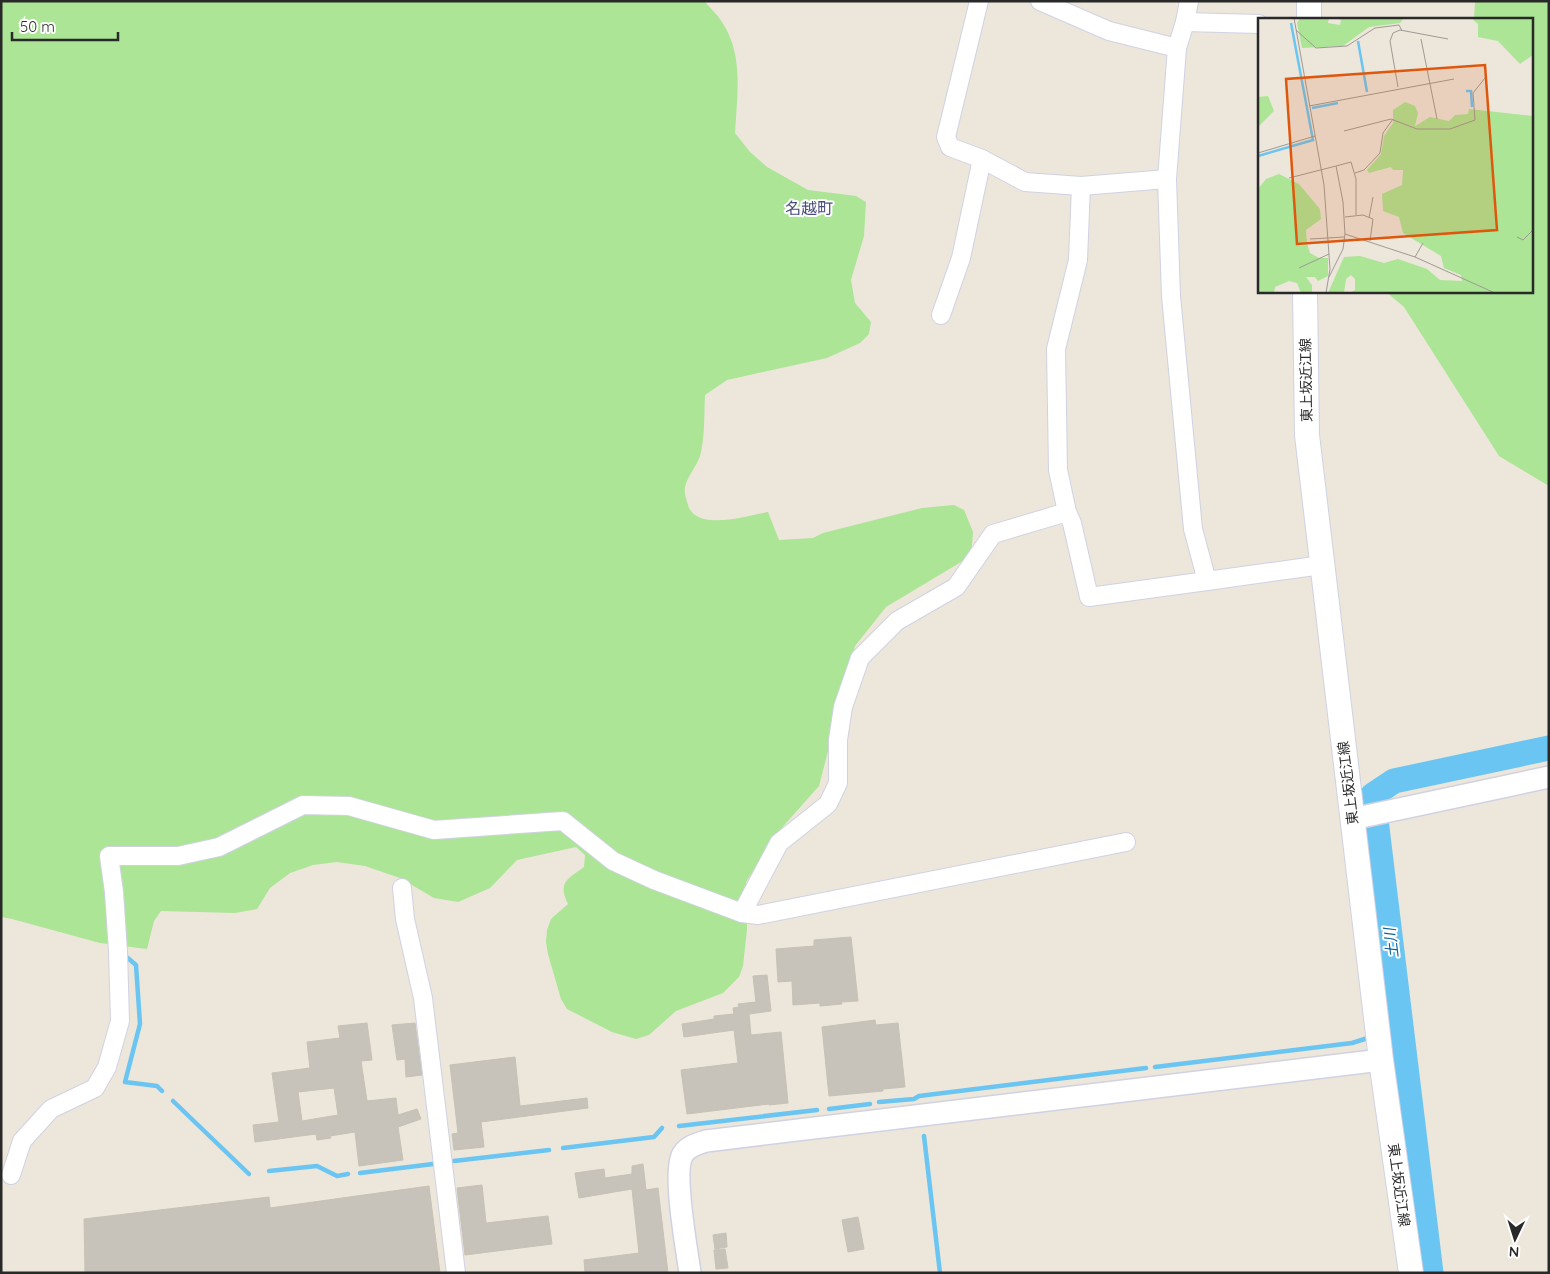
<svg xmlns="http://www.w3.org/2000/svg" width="1550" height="1274" viewBox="0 0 1550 1274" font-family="Quicksand,'Noto Sans JP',sans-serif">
	<rect width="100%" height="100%" fill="#ece6db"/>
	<g fill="#abe595">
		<path d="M 1,1 L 704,1 C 710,8 717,14 722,22 C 744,55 737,95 735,133 L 750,152 L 767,167 L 808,190 L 856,196 L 866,202 L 864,236 L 851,280 L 855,303 L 871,322 L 869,334 L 860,343 L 827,358 L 727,380 L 705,395 C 704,413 705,434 701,452 C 699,464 688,474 685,487 C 684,493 686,499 688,505 C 696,532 748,516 768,512 L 779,540 L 813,538 L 823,533 L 922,508 L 954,505 L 964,510 L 973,532 L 971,556 L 886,607 L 855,646 L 819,786 L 779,831 L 746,882 L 747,929 L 743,966 L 739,977 L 723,993 L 676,1011 L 649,1035 L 636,1039 L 612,1032 L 567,1009 L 561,999 L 548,954 L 546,942 L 547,930 L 551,919 L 568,904 C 557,882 568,879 584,867 L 585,855 L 576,847 L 517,860 L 490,888 L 458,902 L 434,898 L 400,878 L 365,866 L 337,862 L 313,865 L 290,873 L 270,888 L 257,909 L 235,913 L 161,911 L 154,921 L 147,949 L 100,943 L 12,919 L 1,917 Z"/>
		<path d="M 1475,1 L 1549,1 L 1549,486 L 1499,456 L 1404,307 L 1385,291 L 1531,291 L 1531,19 L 1474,19 Z"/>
	</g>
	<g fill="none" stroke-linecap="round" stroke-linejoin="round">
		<g stroke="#6ac5f2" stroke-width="4.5">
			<path d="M 123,954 L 136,965 L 140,1024 L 125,1082 L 157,1086 L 162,1091"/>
			<path d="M 1386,1034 L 1402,1030"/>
			<path d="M 1155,1067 L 1352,1043 L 1371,1037"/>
			<path d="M 173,1101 L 249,1174"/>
			<path d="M 879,1102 L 914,1099 L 919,1096 L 1146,1068"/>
			<path d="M 829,1109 L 870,1104"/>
			<path d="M 679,1126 L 817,1110"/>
			<path d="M 924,1136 L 940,1273"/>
			<path d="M 563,1148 L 654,1137 L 662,1128"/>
			<path d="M 454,1161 L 549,1150"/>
			<path d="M 269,1171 L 317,1166 L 337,1176 L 348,1174"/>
			<path d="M 360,1173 L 433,1164"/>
		</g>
		<path stroke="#6ac5f2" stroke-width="25" d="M 1431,1273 L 1373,795 L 1394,781 L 1549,748"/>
	</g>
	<g fill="#c7c2ba" stroke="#c7c2b4" fill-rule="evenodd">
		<path d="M 851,937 L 858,1001 L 841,1002 L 842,1004 L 820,1006 L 820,1003 L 793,1005 L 792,981 L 778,982 L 776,949 L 814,946 L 814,940 Z"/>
		<path d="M 767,975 L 771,1011 L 749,1014 L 751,1035 L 781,1032 L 788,1103 L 769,1105 L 769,1104 L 687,1114 L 681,1070 L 738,1063 L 734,1030 L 684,1037 L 682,1024 L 714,1019 L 714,1016 L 734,1014 L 733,1008 L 739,1007 L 738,1004 L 756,1002 L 753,976 Z"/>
		<path d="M 875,1020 L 876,1025 L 898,1023 L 905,1087 L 883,1089 L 883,1091 L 829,1096 L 822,1027 Z"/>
		<path d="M 367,1023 L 372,1060 L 361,1061 L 367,1101 L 396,1098 L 398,1115 L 417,1109 L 421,1119 L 398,1127 L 403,1160 L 359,1166 L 355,1132 L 330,1136 L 331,1138 L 317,1140 L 316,1134 L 255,1142 L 253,1125 L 279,1122 L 272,1073 L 310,1068 L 307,1042 L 340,1038 L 338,1026 ZM 334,1088 L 338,1115 L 302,1121 L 298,1092 Z"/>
		<path d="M 415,1023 L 422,1075 L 406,1077 L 405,1059 L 397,1060 L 392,1025 Z"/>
		<path d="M 515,1057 L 520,1106 L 587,1098 L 588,1108 L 481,1122 L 484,1147 L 454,1150 L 452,1134 L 458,1133 L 450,1065 Z"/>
		<path d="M 643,1164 L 646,1190 L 658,1188 L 668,1273 L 585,1273 L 584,1260 L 639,1253 L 632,1189 L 579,1198 L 575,1173 L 604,1169 L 605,1178 L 632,1174 L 632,1166 Z"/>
		<path d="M 482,1185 L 486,1223 L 548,1216 L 552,1244 L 465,1255 L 457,1188 Z"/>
		<path d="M 429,1186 L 440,1273 L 85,1273 L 84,1219 L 269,1197 L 270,1208 Z"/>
		<path d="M 858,1217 L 864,1249 L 848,1252 L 842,1220 Z"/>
		<path d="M 726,1233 L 727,1247 L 715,1249 L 713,1235 Z"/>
		<path d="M 725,1249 L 728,1268 L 716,1269 L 714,1250 Z"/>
	</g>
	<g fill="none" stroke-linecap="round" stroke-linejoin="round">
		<defs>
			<g id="minor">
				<path d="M 979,1 L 946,137 L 950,147 L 982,159 L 1025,182 L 1081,186 L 1167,179"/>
				<path d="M 1040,1 L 1109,31 L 1177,48"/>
				<path d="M 1189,1 L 1185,22 L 1177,48 L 1167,179 L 1171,296 L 1193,529 L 1207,581 L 1322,565"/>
				<path d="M 1185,22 L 1259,24"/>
				<path d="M 1081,186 L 1078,260 L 1056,349 L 1058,470 L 1067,512 L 1072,523 L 1089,597 L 1207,581"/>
				<path d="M 941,315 L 961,258 L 982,159"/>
				<path d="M 402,888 L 405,919 L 423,998 L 456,1273"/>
				<path d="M 742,913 L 779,843 L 828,804 L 838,783 L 838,740 L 843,707 L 860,658 L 897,621 L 956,587 L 993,534 L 1067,512"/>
				<path d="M 11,1175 L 22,1141 L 51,1109 L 95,1088 L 107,1067 L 120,1021 L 118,951 L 114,892 L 109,856 L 178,856 L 219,847 L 303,805 L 349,806 L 434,830 L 563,821 L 613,861 L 654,880 L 742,913 L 758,915 L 1126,842"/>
			</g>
			<g id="tertiary">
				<path d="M 1352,819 L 1549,777"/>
				<path d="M 690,1273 C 687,1250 672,1171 683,1154 C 688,1146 697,1144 706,1141 L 1381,1060"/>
			</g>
			<g id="secondary">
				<path d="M 1309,19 L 1309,1"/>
				<path d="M 1305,291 L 1307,435 L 1381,1060 L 1411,1273"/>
			</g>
		</defs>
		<use href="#minor" stroke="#d0d2e3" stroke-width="20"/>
		<use href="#tertiary" stroke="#d0d2e3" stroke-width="24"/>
		<use href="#secondary" stroke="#d0d2e3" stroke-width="26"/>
		<use href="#minor" stroke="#fff" stroke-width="18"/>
		<use href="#tertiary" stroke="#fff" stroke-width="21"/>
		<use href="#secondary" stroke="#fff" stroke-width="24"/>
	</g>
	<g text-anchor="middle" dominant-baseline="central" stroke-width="4" stroke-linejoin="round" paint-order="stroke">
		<g font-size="14" fill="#292929" stroke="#fff">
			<text transform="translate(1306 380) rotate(-91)">東上坂近江線</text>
			<text transform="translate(1348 783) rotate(-97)">東上坂近江線</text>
			<text transform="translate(1399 1185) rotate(82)">東上坂近江線</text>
		</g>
		<g font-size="15" font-style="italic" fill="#09619d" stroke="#fff">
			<text transform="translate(1391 943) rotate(-97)">土川</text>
		</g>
		<g font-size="16" fill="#494e7b" stroke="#fff">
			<text x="809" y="208">名越町</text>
		</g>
	</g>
	<g transform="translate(1258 18)">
		<rect width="275" height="275" fill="#ece6db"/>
		<path d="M 42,0 L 71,0 L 70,5 L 82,7 L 83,2 L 78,0 L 146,0 L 142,5 L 111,9 L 85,28 L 44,30 L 39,5 ZM 213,0 L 275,0 L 275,37 L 262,46 L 240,23 L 220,19 L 220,6 ZM 10,78 L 16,93 L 0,109 L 0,79 ZM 147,84 L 157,88 L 160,95 L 157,108 L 172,99 L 191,103 L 197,97 L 210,96 L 211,91 L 275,98 L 275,275 L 91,275 L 97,272 L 97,261 L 93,257 L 88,261 L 86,275 L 70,275 L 86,239 L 102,238 L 126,245 L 140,241 L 169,251 L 182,262 L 204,263 L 203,257 L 186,250 L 183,238 L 145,215 L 141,199 L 125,193 L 124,176 L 144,167 L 145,152 L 135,152 L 133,149 L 111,155 L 109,152 L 123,136 L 126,118 L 135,105 L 135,92 ZM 21,156 L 41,166 L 62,191 L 63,201 L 48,212 L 49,225 L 52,235 L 61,240 L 70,240 L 70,258 L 60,263 L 57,259 L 48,259 L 54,267 L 54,275 L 43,275 L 39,265 L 31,263 L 17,269 L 16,275 L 0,275 L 0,171 L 8,161 Z" fill="#abe595"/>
		<path fill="none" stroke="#6ac5f2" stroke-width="2.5" d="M 100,23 L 109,74M 208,73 L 213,73 L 214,89M 54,90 L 80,85M 0,138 L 55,122 L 33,5"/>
		<path fill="none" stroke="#9e9a94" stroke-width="1" d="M 36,0 L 66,167 L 72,251 L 68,275M 38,12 L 58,30 L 89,28 L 117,10 L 141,7 L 144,13M 163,21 L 179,101M 140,69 L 132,23 L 135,15 L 142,12 L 190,21M 51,88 L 196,61M 86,113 L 133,101 L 159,111 L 192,111 L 217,102 L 215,75 L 227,60M 0,135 L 57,118M 78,148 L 93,144 L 98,161 L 98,197M 97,155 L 106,152 L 122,135 L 125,115 L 135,101M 31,160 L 78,148 L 85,184 L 87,216 L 85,231 L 71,259M 87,199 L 105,197 L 115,201 L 112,223M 111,200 L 115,179M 87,216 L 157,239 L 237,275M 259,219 L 265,222 L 275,212M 52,221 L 86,219M 157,239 L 165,225M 41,250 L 71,236"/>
		<path fill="#de570d" fill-opacity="0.15" stroke="#de570d" stroke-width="2.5" d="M 227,47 L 239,212 L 39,226 L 28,61 Z"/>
		<rect width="275" height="275" fill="none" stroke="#292929" stroke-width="2.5"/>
	</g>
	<rect width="1550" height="1274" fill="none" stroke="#292929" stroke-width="5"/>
	<g transform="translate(1515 1239) rotate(184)" stroke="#ffffff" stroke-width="4" paint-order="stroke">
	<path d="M0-4L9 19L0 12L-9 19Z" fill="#292929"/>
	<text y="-8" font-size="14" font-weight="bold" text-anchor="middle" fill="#292929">N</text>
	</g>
	<path d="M12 32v8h106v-8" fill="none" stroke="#292929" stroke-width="2.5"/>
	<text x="20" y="32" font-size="15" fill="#292929" stroke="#ffffff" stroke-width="4" paint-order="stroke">50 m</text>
</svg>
